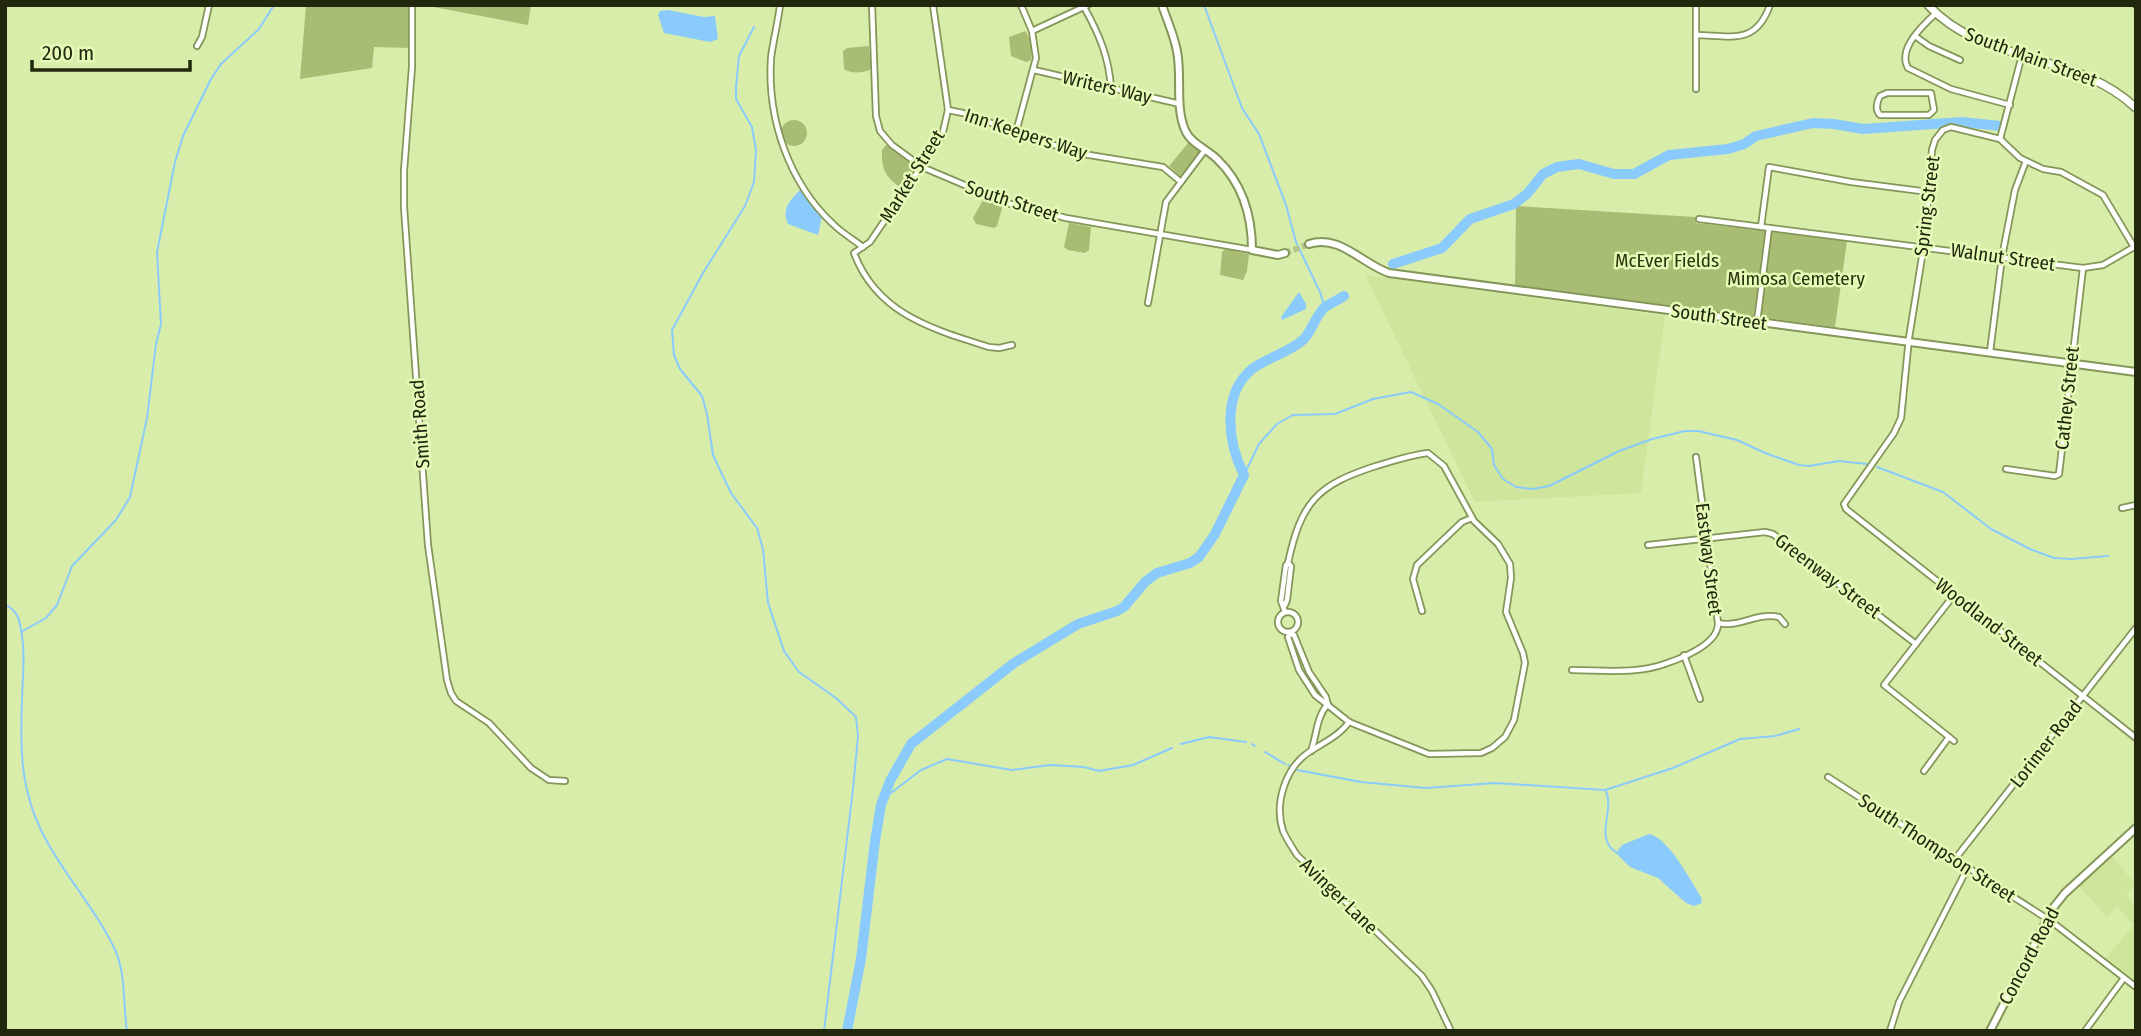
<svg xmlns="http://www.w3.org/2000/svg" width="2141" height="1036" viewBox="0 0 2141 1036" font-family="'Fira Sans Condensed',sans-serif">
	<rect width="100%" height="100%" fill="#d9edab"/>
	<g fill="#cfe59b">
		<path d="M 1365,275 L 1665,316 L 1641,493 L 1475,502 Z"/>
		<path d="M 2112,856 L 2136,885 L 2126,895 L 2136,905 L 2136,986 L 2104,960 L 2134,925 L 2117,907 L 2107,917 L 2079,886 Z"/>
	</g>
	<g fill="#a8bd73">
		<path d="M 306,5 L 409,5 L 409,48 L 374,47 L 372,68 L 300,79 Z"/>
		<path d="M 423,5 L 531,5 L 528,25 Z"/>
		<path d="M 1025,31 C 1031,38 1032,50 1031,60 L 1026,62 L 1011,56 L 1009,37 Z"/>
		<path d="M 869,46 L 871,69 C 865,73 850,74 844,69 L 843,51 L 847,48 Z"/>
		<circle cx="794" cy="133" r="13"/>
		<path d="M 1189,142 L 1192,142 L 1202,151 L 1184,175 L 1180,176 L 1169,166 Z"/>
		<path d="M 886,145 L 916,168 L 905,186 L 900,187 C 885,177 881,168 882,150 Z"/>
		<path d="M 984,198 L 1003,205 L 997,226 L 994,228 L 976,224 L 973,218 Z"/>
		<path d="M 1516,206 L 1695,217 L 1696,223 L 1847,241 L 1835,327 L 1515,285 Z"/>
		<path d="M 1069,223 L 1091,227 L 1089,250 L 1085,253 L 1068,250 L 1064,247 Z"/>
		<path d="M 1225,249 L 1249,254 L 1247,271 L 1243,280 L 1220,275 L 1222,252 Z"/>
	</g>
	<g fill="#8acbfc">
		<path d="M 668,10 L 704,17 L 715,16 L 718,39 L 710,42 L 664,33 L 658,15 L 660,11 Z"/>
		<path d="M 801,189 L 822,217 L 818,235 L 788,224 C 781,209 790,200 801,189 Z"/>
		<path d="M 1299,292 L 1306,304 L 1306,309 L 1282,320 L 1281,317 Z"/>
		<path d="M 1649,834 C 1669,838 1690,880 1701,897 L 1702,903 L 1694,906 L 1686,903 L 1658,878 L 1630,867 L 1616,853 L 1622,845 Z"/>
	</g>
	<g fill="none" stroke-linecap="round" stroke-linejoin="round">
		<g stroke="#8acbfc" stroke-width="2">
			<path d="M 1204,5 L 1242,108 L 1259,134 L 1286,205 L 1296,242 L 1320,292 L 1325,308"/>
			<path d="M 754,27 L 739,56 L 736,87 L 736,99 L 752,127 L 756,150 L 754,182 L 745,206 L 703,273 L 672,330 L 674,355 L 680,369 L 702,396 L 707,414 L 713,455 L 719,468 L 731,493 L 757,528 L 763,549 L 768,603 L 784,651 L 799,672 L 836,698 L 856,717 L 858,736 L 853,789 L 824,1031"/>
			<path d="M 1877,467 L 1943,492 L 1991,529 L 2030,549 L 2054,558 L 2071,559 L 2108,556"/>
			<path d="M 1244,475 L 1259,444 L 1277,424 L 1293,415 L 1335,414 L 1373,399 L 1411,392 L 1438,404 L 1478,432 L 1492,449 L 1494,465 L 1503,479 L 1516,487 L 1533,489 L 1549,486 L 1619,451 L 1652,439 L 1685,431 L 1698,431 L 1737,440 L 1765,453 L 1799,465 L 1809,466 L 1839,461 L 1867,464"/>
			<path d="M 5,604 C 11,608 17,612 19,620 C 26,646 23,673 22,699 C 21,730 20,764 28,794 C 42,854 91,897 116,952 C 126,976 123,1005 127,1031"/>
			<path d="M 21,632 L 46,618 L 57,605 L 72,566 L 116,520 L 130,497 L 147,418 L 156,344 L 161,324 L 157,252 L 175,162 L 183,136 L 211,79 L 221,64 L 259,29 L 274,5"/>
			<path d="M 1181,744 L 1209,737 L 1246,742"/>
			<path d="M 1252,744 L 1255,746"/>
			<path d="M 1265,752 L 1285,764"/>
			<path d="M 1288,765 L 1290,766"/>
			<path d="M 1297,770 L 1361,782 L 1426,788 L 1495,783 L 1605,790 L 1673,768 L 1740,739 L 1775,736 L 1799,729"/>
			<path d="M 1606,791 C 1615,812 1593,838 1617,853"/>
			<path d="M 883,799 L 921,770 L 947,759 L 1012,770 L 1050,765 L 1084,767 L 1099,771 L 1133,765 L 1172,748"/>
		</g>
		<g stroke="#8acbfc" stroke-width="10">
			<path d="M 1393,264 L 1442,248 L 1470,219 L 1514,204 L 1527,194 L 1543,174 L 1557,167 L 1579,164 L 1614,174 L 1634,174 L 1669,155 L 1728,149 L 1744,144 L 1756,136 L 1813,123 L 1834,124 L 1863,129 L 1962,122 L 2000,126"/>
			<path d="M 847,1031 L 861,959 L 875,841 L 881,805 L 890,781 L 911,744 L 1014,663 L 1078,624 L 1117,611 L 1124,607 L 1145,582 L 1157,573 L 1190,563 L 1199,557 L 1215,534 L 1244,475 C 1228,443 1221,395 1252,369 C 1268,357 1289,353 1304,339 C 1312,330 1316,315 1325,307 C 1331,303 1338,300 1344,296"/>
		</g>
		<path stroke="#b4c68c" stroke-width="6" stroke-dasharray="6 3" stroke-linecap="butt" d="M 1285,253 L 1309,244"/>
		<defs>
			<g id="street">
				<path d="M 412,5 L 412,67 L 404,171 L 404,207 L 428,545 L 447,680 L 451,693 L 456,701 L 489,723 L 531,768 L 549,780 L 565,781"/>
				<path d="M 780,5 C 778,23 773,41 771,58 C 767,119 789,183 833,224 C 842,233 854,240 863,247"/>
				<path d="M 872,5 L 876,116 L 880,131 L 892,145 L 922,167 L 1007,203 L 1066,218 L 1252,250"/>
				<path d="M 933,5 L 948,110 L 942,136 L 870,242 L 854,253 C 877,314 932,329 989,347 L 999,348 L 1012,345"/>
				<path d="M 1084,7 C 1099,34 1109,57 1111,88"/>
				<path d="M 1936,13 C 1923,25 1897,49 1908,68 L 1951,89 L 2010,105"/>
				<path d="M 1032,31 L 1088,5"/>
				<path d="M 1696,35 C 1732,36 1756,45 1770,5"/>
				<path d="M 1915,36 L 1929,46 L 1960,60"/>
				<path d="M 197,46 L 202,37 L 209,5"/>
				<path d="M 1034,70 L 1180,104"/>
				<path d="M 1696,89 L 1696,5"/>
				<path d="M 1887,93 L 1931,93 L 1934,110 L 1929,115 L 1880,115 C 1875,110 1877,102 1880,96 Z"/>
				<path d="M 948,110 L 963,113 L 1077,153 L 1163,167 L 1181,182"/>
				<path d="M 1016,132 L 1036,58 L 1032,31 L 1021,5"/>
				<path d="M 2000,139 L 2022,55"/>
				<path d="M 1699,219 L 2083,268 L 2103,265 L 2134,247"/>
				<path d="M 1761,227 L 1769,167 L 1851,182 L 1929,192"/>
				<path d="M 2134,247 L 2103,195 L 2061,172 L 2043,169 L 2020,158 L 2000,139 L 1951,127 L 1943,130 L 1935,140 L 1932,150 L 1925,238 L 1909,338 L 1901,418 L 1894,433 L 1844,504 L 1846,509 L 2136,738"/>
				<path d="M 1148,303 L 1166,202 L 1205,150"/>
				<path d="M 1757,322 L 1769,228"/>
				<path d="M 1990,352 L 2002,257 L 2015,190 L 2026,161"/>
				<path d="M 2006,469 L 2055,476 L 2059,474 L 2083,268"/>
				<path d="M 2122,508 L 2136,505"/>
				<path d="M 1648,545 L 1765,532 L 1773,534 L 1916,644"/>
				<path d="M 1954,595 L 1884,685 L 1954,741"/>
				<path d="M 1285,605 L 1287,600 L 1291,566 L 1288,563"/>
				<path d="M 1422,611 L 1413,579 L 1417,565 L 1462,522 L 1472,518"/>
				<circle cx="1288" cy="622" r="10"/>
				<path d="M 1285,612 L 1281,601 L 1286,565 L 1288,563 C 1301,502 1317,485 1376,466 C 1393,461 1410,455 1428,453 L 1444,466 L 1474,521 L 1498,544 L 1510,564 L 1511,578 L 1506,612 L 1523,653 L 1525,663 L 1514,720 L 1505,737 L 1492,748 L 1481,753 L 1429,754 L 1349,722 L 1315,695 L 1299,670 L 1288,637 L 1290,632"/>
				<path d="M 1718,623 C 1739,628 1757,612 1779,617 L 1785,624"/>
				<path d="M 1290,634 L 1294,635 L 1309,672 L 1326,697 L 1327,702"/>
				<path d="M 1684,655 L 1700,699"/>
				<path d="M 1572,670 C 1595,670 1621,673 1644,669 C 1664,666 1719,648 1718,623 L 1696,457"/>
				<path d="M 1349,722 C 1339,736 1323,743 1309,752 C 1285,768 1274,804 1283,831 C 1287,840 1292,847 1297,855 L 1422,976 L 1432,991 L 1451,1031"/>
				<path d="M 1311,751 C 1317,735 1316,717 1328,704"/>
				<path d="M 1924,771 L 1949,737"/>
				<path d="M 1828,777 L 2052,922 L 2136,987"/>
				<path d="M 1955,859 L 2136,628"/>
				<path d="M 1890,1031 L 1899,1002 L 1968,867"/>
				<path d="M 2085,1031 L 2124,978"/>
			</g>
			<g id="secondary">
				<path d="M 1162,5 C 1167,20 1174,35 1177,51 C 1182,76 1175,107 1185,130 C 1191,144 1207,149 1217,159 C 1243,184 1252,215 1252,250 L 1278,255 L 1285,253"/>
				<path d="M 1309,244 C 1340,234 1362,264 1389,273 L 2136,372"/>
				<path d="M 1990,1031 L 2053,908 L 2065,893 L 2136,828"/>
			</g>
			<path id="primary" d="M 1928,5 C 1983,65 2076,51 2136,108"/>
		</defs>
		<use href="#street" stroke="#849658" stroke-width="8"/>
		<use href="#secondary" stroke="#849658" stroke-width="10"/>
		<use href="#primary" stroke="#849658" stroke-width="10"/>
		<use href="#street" stroke="#fff" stroke-width="4.5"/>
		<use href="#secondary" stroke="#fff" stroke-width="6"/>
		<use href="#primary" stroke="#fff" stroke-width="7"/>
		<path stroke="#4b5532" stroke-width="2" stroke-dasharray="14 7" stroke-linecap="butt" d="M 2132,5 L 2136,9"/>
	</g>
	<g text-anchor="middle" dominant-baseline="central" stroke-width="5" stroke-linejoin="round" paint-order="stroke">
		<g font-size="19" fill="#21280e" stroke="#e6fab7">
			<text transform="translate(2031 57) rotate(20)">South Main Street</text>
			<text transform="translate(1107 87) rotate(13)">Writers Way</text>
			<text transform="translate(1026 134) rotate(18)">Inn Keepers Way</text>
			<text transform="translate(912 176) rotate(-58)">Market Street</text>
			<text transform="translate(1012 201) rotate(18)">South Street</text>
			<text transform="translate(1927 206) rotate(-83)">Spring Street</text>
			<text transform="translate(2003 257) rotate(8)">Walnut Street</text>
			<text transform="translate(1719 317) rotate(8)">South Street</text>
			<text transform="translate(2067 398) rotate(-84)">Cathey Street</text>
			<text transform="translate(420 424) rotate(-94)">Smith Road</text>
			<text transform="translate(1709 559) rotate(83)">Eastway Street</text>
			<text transform="translate(1828 576) rotate(37)">Greenway Street</text>
			<text transform="translate(1989 622) rotate(38)">Woodland Street</text>
			<text transform="translate(2046 744) rotate(-52)">Lorimer Road</text>
			<text transform="translate(1937 848) rotate(33)">South Thompson Street</text>
			<text transform="translate(1339 896) rotate(44)">Avinger Lane</text>
			<text transform="translate(2029 956) rotate(-62)">Concord Road</text>
		</g>
		<g font-size="19" fill="#29330c" stroke="#e6fab7">
			<text x="1667" y="260">McEver Fields</text>
			<text x="1796" y="278">Mimosa Cemetery</text>
		</g>
	</g>
	<rect width="2141" height="1036" fill="none" stroke="#21280e" stroke-width="14"/>
	<path d="M32 60v10h158v-10" fill="none" stroke="#21280e" stroke-width="3.5"/>
	<text x="42" y="60" font-size="21" fill="#21280e" stroke="#e6fab7" stroke-width="5" paint-order="stroke">200 m</text>
</svg>
